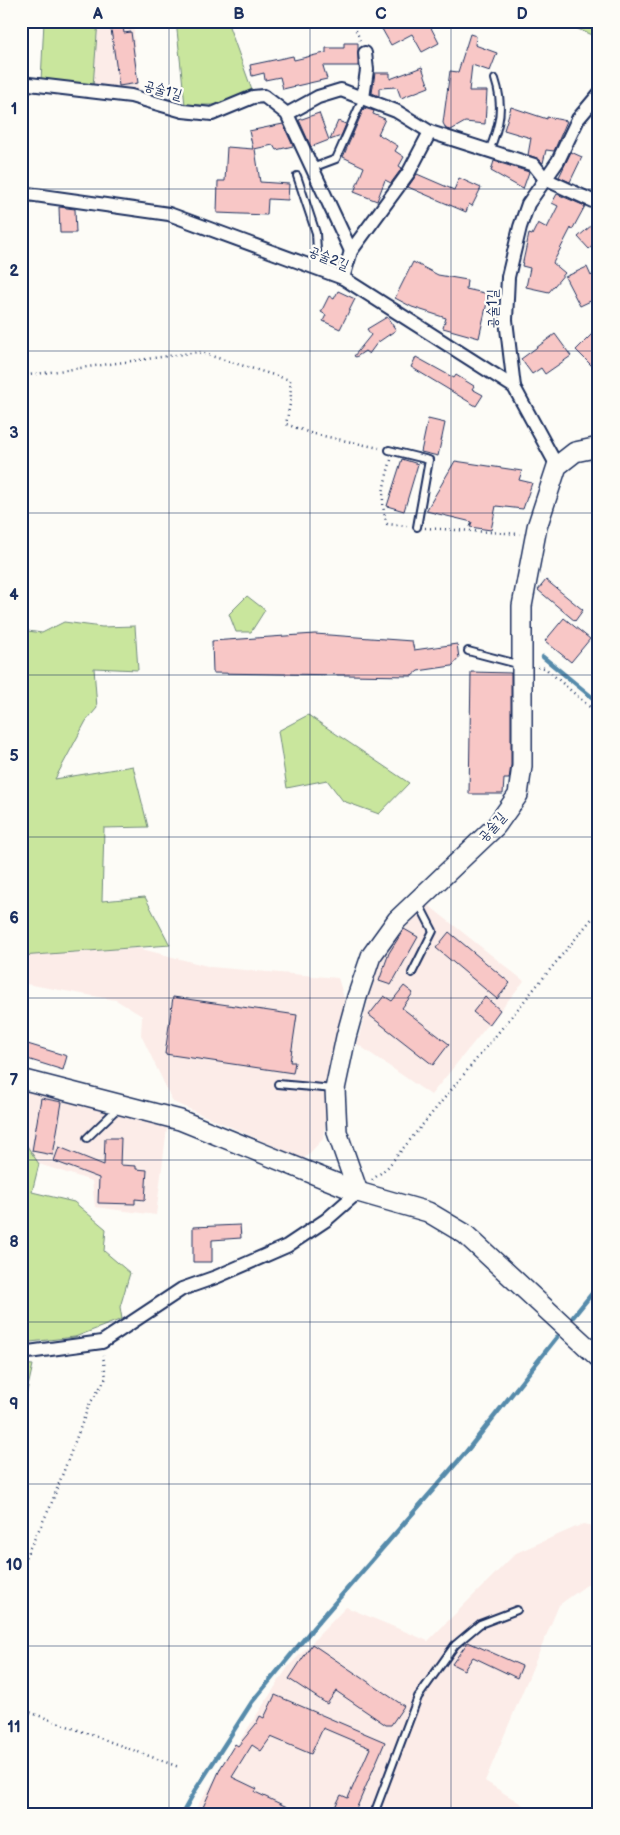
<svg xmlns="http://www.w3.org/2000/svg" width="620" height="1835" viewBox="0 0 620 1835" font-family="'Balsamiq Sans','Poor Story',sans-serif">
	<rect width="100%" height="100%" fill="#fdfcf7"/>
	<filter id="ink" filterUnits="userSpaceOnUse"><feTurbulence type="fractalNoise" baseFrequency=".02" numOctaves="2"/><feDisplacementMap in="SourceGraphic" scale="10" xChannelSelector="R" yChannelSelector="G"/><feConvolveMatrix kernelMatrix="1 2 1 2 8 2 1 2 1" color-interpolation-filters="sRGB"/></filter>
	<g filter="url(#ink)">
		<g fill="#fcece8">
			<path d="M 98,21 L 133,21 L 139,93 L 93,86 Z"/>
			<path d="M 427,904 L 524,981 L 431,1095 L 357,1044 L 379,958 Z"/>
			<path d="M 138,948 L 211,967 L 338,978 L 345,1001 L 323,1139 L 304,1159 L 173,1102 L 141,1035 L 142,1016 L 116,1000 L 26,984 L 21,956 Z"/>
			<path d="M 21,1089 L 167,1128 L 156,1215 L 95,1207 L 92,1181 L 39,1164 L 21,1137 Z"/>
			<path d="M 583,1524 L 599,1527 L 599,1576 L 559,1605 L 485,1781 L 526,1807 L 523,1814 L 192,1814 L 288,1667 L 346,1607 L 428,1641 L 516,1553 Z"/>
		</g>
		<g fill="#c9e69d" stroke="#728a7e">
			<path d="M 44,21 L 98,21 L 93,86 L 41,81 Z"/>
			<path d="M 176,21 L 227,21 L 253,93 L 216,105 L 185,105 Z"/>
			<path d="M 571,21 L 599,21 L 599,32 L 596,37 L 571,26 Z"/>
			<path d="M 247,596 L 265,610 L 251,632 L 236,632 L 229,614 Z"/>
			<path d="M 64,622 L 102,627 L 135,626 L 138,670 L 94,668 L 97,708 L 86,721 L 55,779 L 133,766 L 148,827 L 104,828 L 102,901 L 145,897 L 170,945 L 21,956 L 21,630 L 42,633 Z"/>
			<path d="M 308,715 L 409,783 L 379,814 L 343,801 L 327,780 L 287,788 L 278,731 Z"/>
			<path d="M 21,1137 L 39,1164 L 32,1192 L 74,1202 L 106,1229 L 104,1251 L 130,1273 L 120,1307 L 122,1319 L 75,1337 L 21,1343 Z"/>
			<path d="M 21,1364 L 33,1365 L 21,1417 Z"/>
		</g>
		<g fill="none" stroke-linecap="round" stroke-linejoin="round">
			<g stroke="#568bab" stroke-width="4.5">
				<path d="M 543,657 L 599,703"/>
				<path d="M 573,1317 L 599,1285"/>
				<path d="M 182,1814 L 196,1789 L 252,1702 L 314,1627 L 466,1452 L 557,1337"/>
			</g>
		</g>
		<g fill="#f8c7c6" stroke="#1b2f5e">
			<path d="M 396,21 L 434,21 L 429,24 L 439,43 L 422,52 L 412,34 L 391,45 L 382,29 Z"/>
			<path d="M 123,27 L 124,33 L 131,32 L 138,83 L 119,86 L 111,29 Z"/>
			<path d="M 470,34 L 476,36 L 475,45 L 497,53 L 490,71 L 472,65 L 469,91 L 487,91 L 485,124 L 465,122 L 451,130 L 446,129 L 443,123 L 450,71 L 458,72 Z"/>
			<path d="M 344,43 L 358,43 L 358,66 L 323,66 L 327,79 L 283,89 L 280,77 L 265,80 L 264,73 L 252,76 L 250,65 L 293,56 L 294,60 L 320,54 L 326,53 L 326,48 L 344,48 Z"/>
			<path d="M 422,67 L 429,87 L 401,98 L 397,87 L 379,88 L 379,96 L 372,93 L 375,73 L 390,73 L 390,79 Z"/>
			<path d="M 511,107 L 547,119 L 547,117 L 567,121 L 554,151 L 546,150 L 543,163 L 537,158 L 528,155 L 531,138 L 504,130 Z"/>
			<path d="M 364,108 L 374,111 L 373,114 L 385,119 L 378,134 L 398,146 L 395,151 L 404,157 L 399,166 L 402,168 L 391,183 L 385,180 L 377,201 L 354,192 L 364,167 L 343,157 Z"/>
			<path d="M 319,113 L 329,140 L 311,147 L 299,120 Z"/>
			<path d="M 338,121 L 346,124 L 341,136 L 330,140 Z"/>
			<path d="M 283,124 L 293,146 L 276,150 L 273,145 L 254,149 L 255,149 L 260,182 L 289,184 L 288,200 L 268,199 L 267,215 L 217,213 L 218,181 L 225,181 L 227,147 L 253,149 L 249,131 Z"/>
			<path d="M 571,152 L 582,157 L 570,182 L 559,177 Z"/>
			<path d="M 494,161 L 529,172 L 523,189 L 491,171 Z"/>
			<path d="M 417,174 L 454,190 L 459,178 L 481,188 L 472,206 L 469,204 L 466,212 L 408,187 Z"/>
			<path d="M 557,194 L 585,206 L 572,230 L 571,228 L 553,263 L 565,273 L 549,292 L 526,287 L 530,268 L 522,266 L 529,234 L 532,235 L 538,223 L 547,228 L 558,206 L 552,203 Z"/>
			<path d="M 59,207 L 75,209 L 76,233 L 60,233 Z"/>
			<path d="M 599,219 L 599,240 L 589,249 L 578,237 Z"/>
			<path d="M 413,262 L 438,275 L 467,280 L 466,289 L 489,294 L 479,338 L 443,328 L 446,318 L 412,307 L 395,298 Z"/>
			<path d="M 587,267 L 591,276 L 599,269 L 599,297 L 580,306 L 565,277 Z"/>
			<path d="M 338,291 L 355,299 L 340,329 L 323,321 L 326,315 L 321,312 L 329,296 L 334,299 Z"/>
			<path d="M 387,317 L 396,330 L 377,343 L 369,354 L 365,351 L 356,357 L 354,356 L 371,335 L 367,329 Z"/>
			<path d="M 599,327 L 599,373 L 576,350 Z"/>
			<path d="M 555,334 L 571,356 L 545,374 L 541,368 L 532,374 L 521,359 Z"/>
			<path d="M 416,357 L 454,378 L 456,375 L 474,386 L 472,389 L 483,395 L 476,406 L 411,367 Z"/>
			<path d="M 428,419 L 445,423 L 438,456 L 421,452 Z"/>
			<path d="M 402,459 L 418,464 L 404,511 L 387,506 Z"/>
			<path d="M 455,461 L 522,471 L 519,480 L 532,483 L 523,509 L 496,506 L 491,530 L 470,527 L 472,522 L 426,511 Z"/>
			<path d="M 546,580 L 583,610 L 575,621 L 538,590 Z"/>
			<path d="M 564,618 L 590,639 L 571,662 L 545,641 Z"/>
			<path d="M 315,634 L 412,641 L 414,650 L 457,644 L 459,658 L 452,666 L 418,671 L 412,676 L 213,673 L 212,641 Z"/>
			<path d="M 471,672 L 511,673 L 511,765 L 509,779 L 504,779 L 503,794 L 469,794 Z"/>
			<path d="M 404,929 L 418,937 L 391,985 L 379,981 L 389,953 Z"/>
			<path d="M 449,932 L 510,983 L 497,999 L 436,948 Z"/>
			<path d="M 404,986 L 413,993 L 402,1008 L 449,1044 L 433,1065 L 369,1015 L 384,996 L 392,1001 Z"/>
			<path d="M 173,997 L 297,1015 L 290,1062 L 295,1062 L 293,1073 L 165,1054 Z"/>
			<path d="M 485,997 L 500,1010 L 489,1025 L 473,1012 Z"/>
			<path d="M 21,1042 L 67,1056 L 63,1070 L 21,1057 Z"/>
			<path d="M 41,1098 L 62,1102 L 53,1155 L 32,1151 Z"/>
			<path d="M 105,1138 L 121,1138 L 120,1165 L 136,1166 L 136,1169 L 147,1170 L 145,1200 L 135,1199 L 135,1204 L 98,1203 L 99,1178 L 54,1161 L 59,1147 L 104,1165 Z"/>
			<path d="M 240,1225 L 241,1238 L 212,1240 L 212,1262 L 193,1262 L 193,1227 Z"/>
			<path d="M 468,1642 L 522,1666 L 517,1678 L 473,1657 L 464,1670 L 452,1664 Z"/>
			<path d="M 312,1644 L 404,1706 L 391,1725 L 386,1725 L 336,1691 L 327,1704 L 289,1679 Z"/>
			<path d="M 275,1695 L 385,1742 L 354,1814 L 344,1814 L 334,1809 L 341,1795 L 348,1798 L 370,1748 L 323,1728 L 311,1754 L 271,1737 L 261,1751 L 252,1745 L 232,1777 L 257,1789 L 255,1792 L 302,1814 L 200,1814 L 221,1767 L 235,1744 L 238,1746 L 256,1724 L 260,1716 L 264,1718 Z"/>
		</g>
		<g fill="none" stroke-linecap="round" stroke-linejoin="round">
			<defs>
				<g id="lane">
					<path d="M 489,151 C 500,125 504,106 495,79"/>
					<path d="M 312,168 L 336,159 L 363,98"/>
					<path d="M 297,176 L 316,233 L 318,269"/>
					<path d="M 389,450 L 429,460 L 417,527"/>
					<path d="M 468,651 L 521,665"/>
					<path d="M 412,973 L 433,931 L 418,902"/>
					<path d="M 278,1084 L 334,1089"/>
					<path d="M 87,1138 L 119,1107"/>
					<path d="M 374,1814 L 418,1697 L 455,1645 L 480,1624 L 517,1610"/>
				</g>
				<g id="street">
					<path d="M 21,83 L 131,96 L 183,111 L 212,114 L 253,97 L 264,96 L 287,114 L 351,251"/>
					<path d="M 363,98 L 367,70 L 365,53"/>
					<path d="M 287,114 L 318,97 L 341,90 L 396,111 L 430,132 L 534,165 L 545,179 L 599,204"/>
					<path d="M 21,193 L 169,214 L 343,278 L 514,387 L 557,466"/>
					<path d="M 343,278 L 351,251 L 409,172 L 430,132"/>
					<path d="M 514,387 L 506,320 L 508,277 L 520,227 L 528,204 L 558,161 L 578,119 L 599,94"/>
					<path d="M 21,1353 L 102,1342 L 182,1289 L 216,1277 L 287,1246 L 326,1220 L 358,1192"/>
				</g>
				<g id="secondary">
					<path d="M 21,1079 L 180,1120 L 358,1192 L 428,1212 L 465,1234 L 599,1358"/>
					<path d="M 358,1192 L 337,1132 L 335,1089 L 346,1037 L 357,997 L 371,956 L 397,920 L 496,826 L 518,795 L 522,766 L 522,606 L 537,527 L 557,466 L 575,452 L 599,447"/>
				</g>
			</defs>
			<use href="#lane" stroke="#1b2f5e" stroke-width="10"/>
			<use href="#street" stroke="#1b2f5e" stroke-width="16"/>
			<use href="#secondary" stroke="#1b2f5e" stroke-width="22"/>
			<g stroke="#1b2f5e" stroke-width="2.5" stroke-dasharray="1 4" stroke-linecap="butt">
				<path d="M 352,21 L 360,40"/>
				<path d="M 21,376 L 198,352 L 290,380 L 291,399 L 286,424 L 310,433 L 379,448"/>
				<path d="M 391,460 C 384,485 379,498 387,524 L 407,526"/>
				<path d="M 425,528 L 520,534"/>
				<path d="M 538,667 L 545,668 L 599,715"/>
				<path d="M 372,1180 L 387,1168 L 599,910"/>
				<path d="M 21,1566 L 50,1507 L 89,1405 L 106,1378 L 103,1355"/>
				<path d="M 21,1709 L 179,1767"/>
			</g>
			<use href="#lane" stroke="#fdfcf7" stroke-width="6"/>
			<use href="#street" stroke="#fdfcf7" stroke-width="12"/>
			<use href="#secondary" stroke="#fdfcf7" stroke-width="19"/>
		</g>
	</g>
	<path fill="none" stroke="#1b2f5e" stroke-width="1" stroke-opacity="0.55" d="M 169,21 L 169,1814M 310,21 L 310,1814M 451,21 L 451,1814M 21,189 L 599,189M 21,351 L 599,351M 21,513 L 599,513M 21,675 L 599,675M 21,837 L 599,837M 21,998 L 599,998M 21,1160 L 599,1160M 21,1322 L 599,1322M 21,1484 L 599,1484M 21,1646 L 599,1646"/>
	<g text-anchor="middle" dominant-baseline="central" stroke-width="4.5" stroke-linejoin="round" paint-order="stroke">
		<g font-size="14" fill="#1b2f5e" stroke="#fdfcf7">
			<text transform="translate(163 90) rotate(16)">공술1길</text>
			<text transform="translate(329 258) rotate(22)">공술2길</text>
			<text transform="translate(492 309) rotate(-90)">공술1길</text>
			<text transform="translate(492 827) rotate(-48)">공술길</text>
		</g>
	</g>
	<rect width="620" height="1835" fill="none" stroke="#fdfcf7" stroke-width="55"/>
	<rect x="28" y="28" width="564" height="1780" fill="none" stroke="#1b2f5e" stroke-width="2"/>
	<g font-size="16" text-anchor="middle" font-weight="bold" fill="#1b2f5e">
		<text x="98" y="19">A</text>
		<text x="239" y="19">B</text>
		<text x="381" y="19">C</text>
		<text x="522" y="19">D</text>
		<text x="14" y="114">1</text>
		<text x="14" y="276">2</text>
		<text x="14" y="438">3</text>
		<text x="14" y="600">4</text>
		<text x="14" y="761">5</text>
		<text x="14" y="923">6</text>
		<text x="14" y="1085">7</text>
		<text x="14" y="1247">8</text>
		<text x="14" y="1409">9</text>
		<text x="14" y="1570">10</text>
		<text x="14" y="1732">11</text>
	</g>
</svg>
